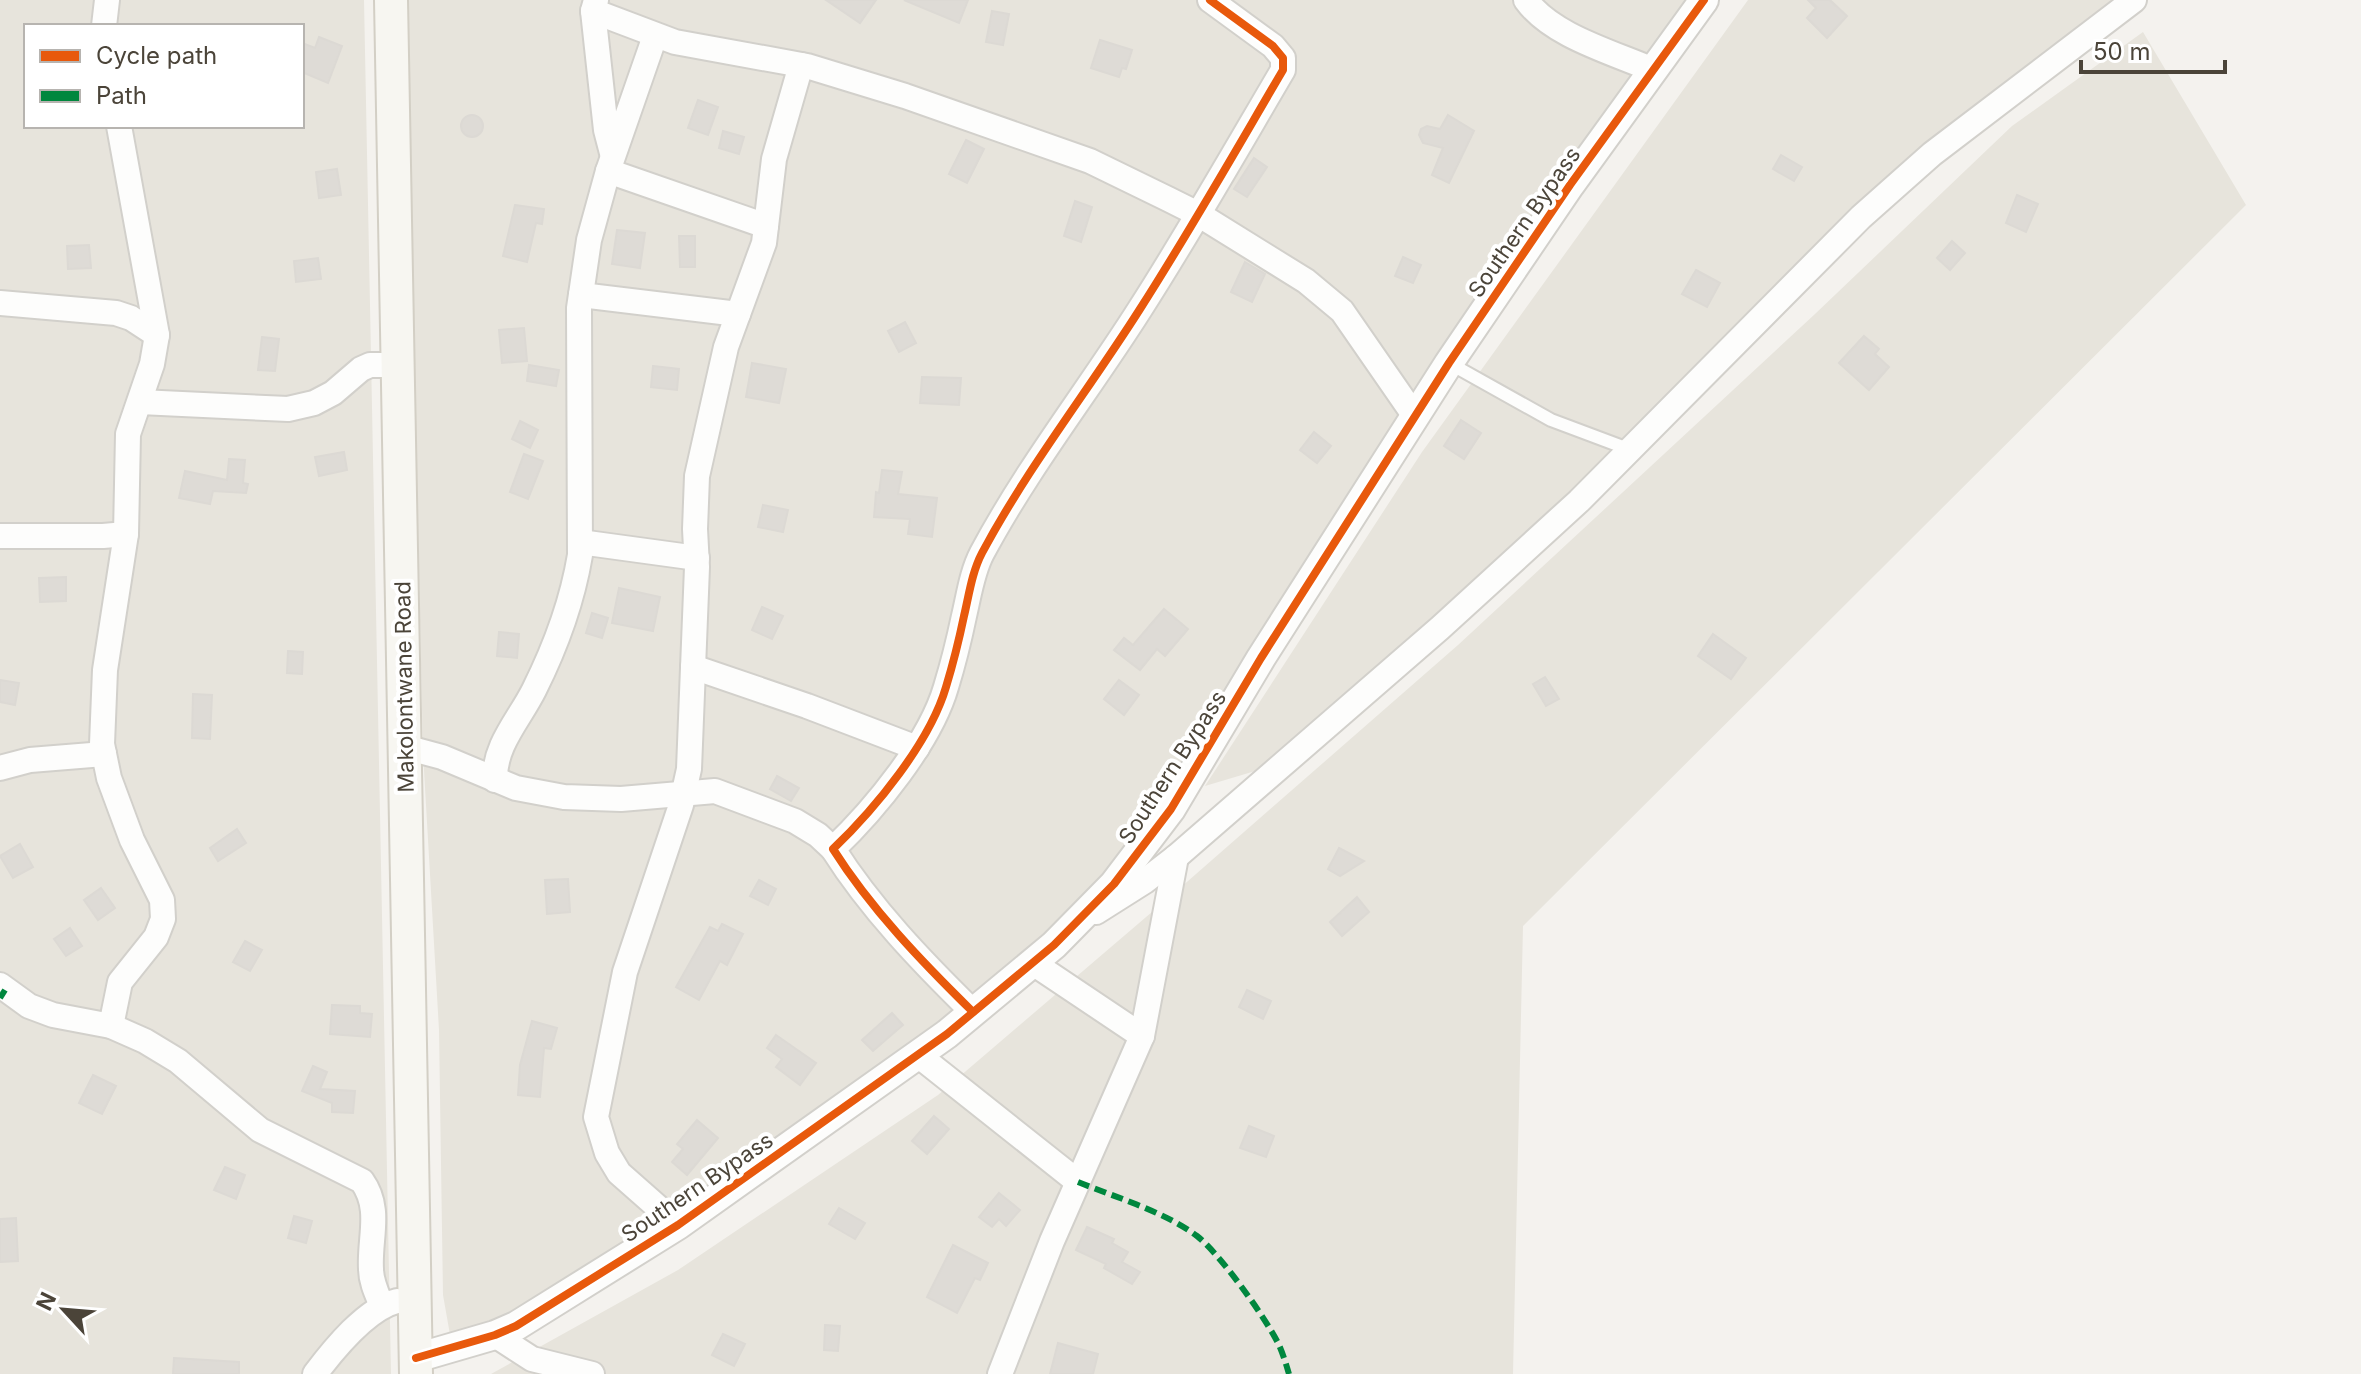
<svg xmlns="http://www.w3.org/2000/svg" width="2361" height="1374" viewBox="0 0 2361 1374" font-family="Inter,sans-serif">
	<rect width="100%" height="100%" fill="#f4f2ee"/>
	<g fill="#e7e4dc" fill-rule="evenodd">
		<path d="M 0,0 L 364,0 L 391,1374 L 0,1374 ZM 26,26 L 302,26 L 302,126 L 26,126 Z"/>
		<path d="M 406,0 L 1702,0 L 1153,834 L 1046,946 L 679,1227 L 452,1346 L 443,1295 L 439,1030 L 423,753 Z"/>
		<path d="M 1748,0 L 2122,0 L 1883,202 L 1296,759 L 1205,786 L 1422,452 Z"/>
		<path d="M 2143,32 L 2246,205 L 1523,926 L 1513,1374 L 491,1374 L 678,1270 L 938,1095 L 1180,888 L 1458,645 L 1815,314 L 2012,126 Z"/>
	</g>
	<g fill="#dedbd6" stroke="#dcd9d4" stroke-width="2">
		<path d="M 826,0 L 876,0 L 860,23 Z"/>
		<path d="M 904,0 L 968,0 L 959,23 Z"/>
		<path d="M 1808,0 L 1830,0 L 1847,16 L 1827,38 L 1807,18 L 1816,8 Z"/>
		<path d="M 992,11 L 1009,14 L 1003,45 L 986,42 Z"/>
		<path d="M 319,37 L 342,46 L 328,83 L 302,72 L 302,43 L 315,48 Z"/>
		<path d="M 1100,40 L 1132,50 L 1126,69 L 1122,68 L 1119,77 L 1091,68 Z"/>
		<path d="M 698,100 L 718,107 L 708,135 L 688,128 Z"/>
		<path d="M 1448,115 L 1474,131 L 1449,183 L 1432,175 L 1443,148 L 1423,143 L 1419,135 L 1421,129 L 1427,126 L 1440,129 Z"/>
		<circle cx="472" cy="126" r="11"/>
		<path d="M 723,131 L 744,137 L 739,154 L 719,148 Z"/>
		<path d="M 966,140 L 984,149 L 967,183 L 949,174 Z"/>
		<path d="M 1781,155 L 1802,167 L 1794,181 L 1773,169 Z"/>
		<path d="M 1254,158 L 1267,167 L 1247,197 L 1234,189 Z"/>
		<path d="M 337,169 L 341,195 L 319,198 L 316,172 Z"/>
		<path d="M 2017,195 L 2038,204 L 2026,232 L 2006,223 Z"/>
		<path d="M 1075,201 L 1092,207 L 1081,242 L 1064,236 Z"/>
		<path d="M 515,205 L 544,209 L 542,224 L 536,223 L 527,262 L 503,256 Z"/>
		<path d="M 617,230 L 645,233 L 640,268 L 612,264 Z"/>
		<path d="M 679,236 L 695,236 L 695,267 L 680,267 Z"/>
		<path d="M 1952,241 L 1965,253 L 1950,270 L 1937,258 Z"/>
		<path d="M 89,245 L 91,268 L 68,269 L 67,246 Z"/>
		<path d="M 1403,257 L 1421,265 L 1413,283 L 1395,276 Z"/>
		<path d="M 318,258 L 321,279 L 296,282 L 294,261 Z"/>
		<path d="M 1245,262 L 1265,274 L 1252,302 L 1231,292 Z"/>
		<path d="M 1696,270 L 1720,283 L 1707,307 L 1682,294 Z"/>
		<path d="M 905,322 L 916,343 L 899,352 L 888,331 Z"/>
		<path d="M 524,328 L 527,361 L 502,363 L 499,330 Z"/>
		<path d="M 1864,336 L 1879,349 L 1875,354 L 1889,367 L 1869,390 L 1839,363 Z"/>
		<path d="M 262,337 L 279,339 L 275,371 L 258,370 Z"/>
		<path d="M 752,363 L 786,369 L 779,403 L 746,397 Z"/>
		<path d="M 529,365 L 559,370 L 556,386 L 527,381 Z"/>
		<path d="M 653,366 L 679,369 L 677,390 L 651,387 Z"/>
		<path d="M 922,377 L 961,378 L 959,405 L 920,403 Z"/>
		<path d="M 1461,420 L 1481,433 L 1464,459 L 1444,446 Z"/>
		<path d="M 520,421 L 538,430 L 530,448 L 512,439 Z"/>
		<path d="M 1314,432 L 1331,446 L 1317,463 L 1300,450 Z"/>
		<path d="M 344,452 L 347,470 L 319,476 L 315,457 Z"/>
		<path d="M 524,454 L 543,461 L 528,499 L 510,492 Z"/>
		<path d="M 229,459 L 245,460 L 243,483 L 248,484 L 246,493 L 213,491 L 210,504 L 179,498 L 185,471 L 227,480 Z"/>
		<path d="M 882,470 L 902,472 L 898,494 L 937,498 L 932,537 L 908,534 L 910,519 L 874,517 L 876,492 L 879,493 Z"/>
		<path d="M 763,505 L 788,510 L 783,532 L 758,527 Z"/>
		<path d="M 66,577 L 66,601 L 40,602 L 39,578 Z"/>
		<path d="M 619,588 L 660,597 L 653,631 L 612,623 Z"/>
		<path d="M 762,607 L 783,616 L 772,639 L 752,630 Z"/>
		<path d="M 1164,609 L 1188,629 L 1165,656 L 1157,649 L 1140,670 L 1114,650 L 1124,638 L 1133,645 Z"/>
		<path d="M 592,613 L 608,618 L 602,638 L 586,633 Z"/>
		<path d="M 499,632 L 519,634 L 517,658 L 497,656 Z"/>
		<path d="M 1713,634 L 1746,658 L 1731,679 L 1698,656 Z"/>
		<path d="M 288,651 L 303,652 L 302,674 L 287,673 Z"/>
		<path d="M 1545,677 L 1559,699 L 1546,706 L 1533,684 Z"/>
		<path d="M 0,680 L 19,683 L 15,705 L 0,702 Z"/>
		<path d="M 1119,680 L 1139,695 L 1124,715 L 1104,699 Z"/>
		<path d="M 193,694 L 212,695 L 210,739 L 192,738 Z"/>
		<path d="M 777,776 L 799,788 L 791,801 L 770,789 Z"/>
		<path d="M 237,829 L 246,843 L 218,861 L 210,848 Z"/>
		<path d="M 20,844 L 33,867 L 13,878 L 0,856 Z"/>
		<path d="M 1339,848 L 1364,861 L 1340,876 L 1328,869 Z"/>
		<path d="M 568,879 L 570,912 L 547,914 L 545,880 Z"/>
		<path d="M 759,880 L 776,889 L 768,905 L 750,896 Z"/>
		<path d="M 101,888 L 115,908 L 98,920 L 84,900 Z"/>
		<path d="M 1357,897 L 1369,912 L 1342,936 L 1330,922 Z"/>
		<path d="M 722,924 L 743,934 L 727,965 L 720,961 L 699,1000 L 676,987 L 710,927 L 718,931 Z"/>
		<path d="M 70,928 L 82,946 L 66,956 L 54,939 Z"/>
		<path d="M 245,941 L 262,950 L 250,971 L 233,962 Z"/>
		<path d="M 1247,990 L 1271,1001 L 1263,1019 L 1239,1007 Z"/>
		<path d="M 332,1005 L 360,1006 L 360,1013 L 372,1014 L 370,1037 L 330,1034 Z"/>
		<path d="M 892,1013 L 903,1025 L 873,1051 L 862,1040 Z"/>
		<path d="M 532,1021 L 557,1028 L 551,1049 L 544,1048 L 540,1097 L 518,1095 L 520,1065 Z"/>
		<path d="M 776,1035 L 816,1063 L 800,1085 L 776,1067 L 782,1059 L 767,1048 Z"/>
		<path d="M 313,1066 L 327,1072 L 320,1089 L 355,1091 L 353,1113 L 332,1112 L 332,1103 L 302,1091 Z"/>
		<path d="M 93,1075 L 116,1086 L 102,1114 L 79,1103 Z"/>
		<path d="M 934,1116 L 949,1129 L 927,1154 L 912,1141 Z"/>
		<path d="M 697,1120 L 718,1138 L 687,1175 L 672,1162 L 683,1149 L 677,1144 Z"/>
		<path d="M 1249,1126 L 1274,1136 L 1266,1157 L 1240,1148 Z"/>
		<path d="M 225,1167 L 245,1175 L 236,1199 L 214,1190 Z"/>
		<path d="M 999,1193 L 1020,1210 L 1006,1226 L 999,1219 L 992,1227 L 979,1217 Z"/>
		<path d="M 839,1208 L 865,1223 L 855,1239 L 829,1224 Z"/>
		<path d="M 294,1216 L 312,1221 L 306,1243 L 288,1238 Z"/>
		<path d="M 16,1218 L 18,1261 L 0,1262 L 0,1219 Z"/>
		<path d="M 1087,1227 L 1114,1239 L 1112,1243 L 1128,1252 L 1122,1262 L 1140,1272 L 1132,1284 L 1104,1268 L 1106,1264 L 1076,1250 Z"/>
		<path d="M 953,1245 L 988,1263 L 980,1280 L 975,1278 L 957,1313 L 927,1297 Z"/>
		<path d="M 825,1325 L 840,1326 L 838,1351 L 824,1350 Z"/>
		<path d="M 723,1334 L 745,1344 L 734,1366 L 712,1355 Z"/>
		<path d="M 1058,1343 L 1098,1354 L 1093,1374 L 1050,1374 Z"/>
		<path d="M 174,1358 L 239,1362 L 239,1374 L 173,1374 Z"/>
	</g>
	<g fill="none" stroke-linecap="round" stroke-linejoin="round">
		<defs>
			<path id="service" d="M 1449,363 L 1551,420 L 1631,450"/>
			<g id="minor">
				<path d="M 596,0 L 593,11 L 675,42 L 807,66 L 905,96 L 1090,161 L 1168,199 L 1198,214 L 1306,281 L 1342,311 L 1414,415"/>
				<path d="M 1526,0 C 1552,36 1612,52 1653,70"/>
				<path d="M 593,11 L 606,130 L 612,153"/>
				<path d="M 104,26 L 107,0"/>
				<path d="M 608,171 L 766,226"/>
				<path d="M 581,295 L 738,314"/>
				<path d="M 0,303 L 116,313 L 131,318 L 157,335"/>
				<path d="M 140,402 L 288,409 L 314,403 L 333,393 L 361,369 L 370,365 L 399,365"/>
				<path d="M 0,536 L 103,536 L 126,534"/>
				<path d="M 580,542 L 697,558"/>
				<path d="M 693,667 L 807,706 L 917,748"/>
				<path d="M 405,747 L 442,757 L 516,788 L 564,797 L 621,799 L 715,791 L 795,821 L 818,835 L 833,849"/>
				<path d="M 0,768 L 30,760 L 104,754"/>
				<path d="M 495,780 C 494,745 519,720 534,690 C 556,646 572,603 580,555 L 579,308 L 589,240 L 608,171 L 655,36"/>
				<path d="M 1096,912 L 1145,881 L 1176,857 L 1440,628 L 1579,501 L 1861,217 L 1932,154 L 2134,0"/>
				<path d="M 1033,963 L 1142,1036"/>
				<path d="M 0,985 L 29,1006 L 53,1015 L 111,1026 L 145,1041 L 178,1061 L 260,1130 L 362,1181 C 382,1209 369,1238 371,1269 C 371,1282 377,1294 382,1306"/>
				<path d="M 973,1012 C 922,962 871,909 833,849 C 875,809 930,742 946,687 C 953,664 959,640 964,616 C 969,595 972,572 982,553 C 1028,467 1088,391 1140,309 C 1190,231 1236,150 1283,70 L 1283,58 L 1273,46 L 1210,0"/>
				<path d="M 111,1026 L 120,982 L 156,937 L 163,919 L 162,900 L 132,840 L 109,778 L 102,744 L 105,670 L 126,534 L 128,434 L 152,364 L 157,335 L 119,126"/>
				<path d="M 918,1055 L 1078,1182"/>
				<path d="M 678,1225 L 619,1173 L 607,1153 L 596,1117 L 625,972 L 681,805 L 689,769 L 697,567 L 695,529 L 697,476 L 726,347 L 764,243 L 774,159 L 801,65"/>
				<path d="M 495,1335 L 532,1359 L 592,1374"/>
				<path d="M 315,1374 C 334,1349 366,1309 397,1301"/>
				<path d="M 1000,1374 L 1052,1241 L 1142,1036 L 1176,857"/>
			</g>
			<path id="tertiary" d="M 416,1358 L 495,1335 L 516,1326 L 678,1225 L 947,1034 L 1054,945 L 1114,884 L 1171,809 L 1261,658 L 1449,363 L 1570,185 L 1704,0"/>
			<path id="secondary" d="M 391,0 L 416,1374"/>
		</defs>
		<use href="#service" stroke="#d2d0cb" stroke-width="16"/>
		<use href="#minor" stroke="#d2d0cb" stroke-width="28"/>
		<use href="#tertiary" stroke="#d2d0cb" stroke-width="32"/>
		<use href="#secondary" stroke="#d3cfc5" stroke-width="36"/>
		<use href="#service" stroke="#fdfdfc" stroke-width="12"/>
		<use href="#minor" stroke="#fdfdfc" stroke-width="24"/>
		<use href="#tertiary" stroke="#fdfdfc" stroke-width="28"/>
		<use href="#secondary" stroke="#f7f6f1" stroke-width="32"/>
		<g stroke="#00873e" stroke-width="6" stroke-dasharray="12 6" stroke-linecap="butt">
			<path d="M 0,998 L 5,990"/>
			<path d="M 1078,1182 C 1115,1197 1165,1212 1197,1236 C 1220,1254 1266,1318 1279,1345 C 1283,1354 1286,1364 1289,1374"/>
		</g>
		<defs>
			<g id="cycleway">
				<path d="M 973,1012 C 922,962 871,909 833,849 C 875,809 930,742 946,687 C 953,664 959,640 964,616 C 969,595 972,572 982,553 C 1028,467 1088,391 1140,309 C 1190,231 1236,150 1283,70 L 1283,58 L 1273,46 L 1210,0"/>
				<path d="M 416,1358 L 495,1335 L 516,1326 L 678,1225 L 947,1034 L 1054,945 L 1114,884 L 1171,809 L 1261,658 L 1449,363 L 1570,185 L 1704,0"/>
			</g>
		</defs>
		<use href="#cycleway" stroke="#fff" stroke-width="13"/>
		<use href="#cycleway" stroke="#e8590c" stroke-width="8"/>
	</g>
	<g text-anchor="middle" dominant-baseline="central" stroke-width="8" stroke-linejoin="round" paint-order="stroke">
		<g font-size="22" fill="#4b4439" stroke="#fff">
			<text transform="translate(1524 222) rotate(-55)">Southern Bypass</text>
			<text transform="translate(404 687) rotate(-91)">Makolontwane Road</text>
			<text transform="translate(1172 767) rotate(-57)">Southern Bypass</text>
			<text transform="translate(697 1187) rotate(-34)">Southern Bypass</text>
		</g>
	</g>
	<rect x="24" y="24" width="280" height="104" fill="#ffffff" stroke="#b7b4b0" stroke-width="2"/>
	<rect x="40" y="50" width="40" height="12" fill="#e8590c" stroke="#b7b4b0" stroke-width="2"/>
	<text x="96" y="64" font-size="24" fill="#4b4439">Cycle path</text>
	<rect x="40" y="90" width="40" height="12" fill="#00873e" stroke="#b7b4b0" stroke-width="2"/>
	<text x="96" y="104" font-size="24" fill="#4b4439">Path</text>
	<g transform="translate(64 1310) rotate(296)" stroke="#ffffff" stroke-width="6" paint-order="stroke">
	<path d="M0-6L14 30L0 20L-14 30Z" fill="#4b4439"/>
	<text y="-12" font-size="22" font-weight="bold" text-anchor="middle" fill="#4b4439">N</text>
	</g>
	<path d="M2081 60v12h144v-12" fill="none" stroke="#4b4439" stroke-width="4"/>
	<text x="2093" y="60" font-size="24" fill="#4b4439" stroke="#ffffff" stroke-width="6" paint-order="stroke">50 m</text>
</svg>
